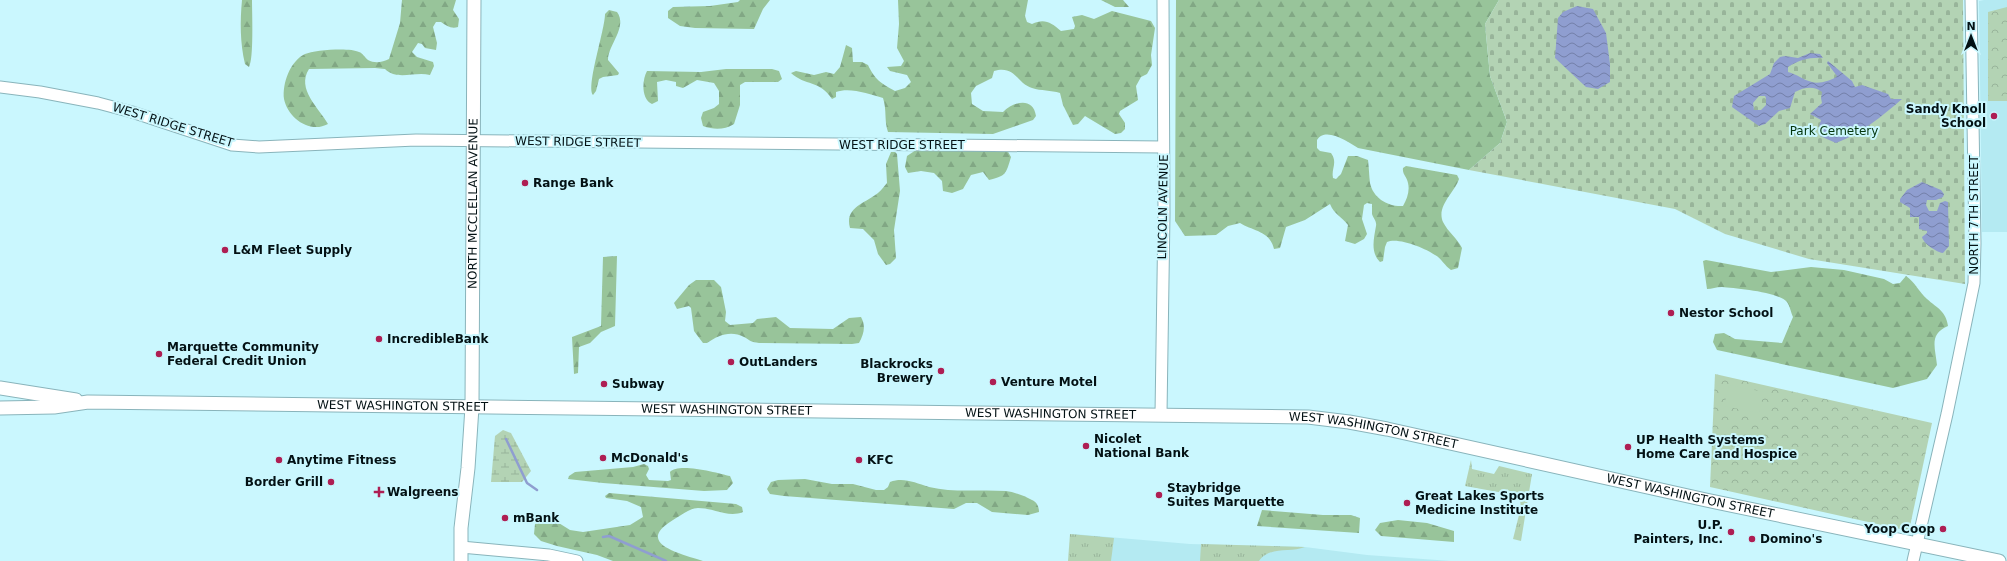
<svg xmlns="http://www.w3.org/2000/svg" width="2007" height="561" viewBox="0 0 2007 561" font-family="'DejaVu Sans',sans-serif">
	<defs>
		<pattern id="grass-tufts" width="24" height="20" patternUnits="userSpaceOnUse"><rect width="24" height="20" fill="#b3d3b4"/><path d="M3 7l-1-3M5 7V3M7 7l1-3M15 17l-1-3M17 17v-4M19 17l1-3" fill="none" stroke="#98b49a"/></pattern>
		<pattern id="forest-firs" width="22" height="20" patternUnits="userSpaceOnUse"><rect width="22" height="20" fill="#98c49a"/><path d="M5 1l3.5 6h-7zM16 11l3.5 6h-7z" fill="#81a784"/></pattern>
		<pattern id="wetland-marsh" width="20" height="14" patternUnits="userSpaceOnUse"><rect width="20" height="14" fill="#b3d3b4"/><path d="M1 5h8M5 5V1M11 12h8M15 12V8" fill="none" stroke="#98b49a"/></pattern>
		<pattern id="cemetery-stones" width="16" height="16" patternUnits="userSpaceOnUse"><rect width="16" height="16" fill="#b3d3b4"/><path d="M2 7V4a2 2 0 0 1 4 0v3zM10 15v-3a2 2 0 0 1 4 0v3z" fill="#98b49a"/></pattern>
		<pattern id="park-crowns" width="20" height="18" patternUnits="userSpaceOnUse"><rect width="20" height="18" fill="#b3d3b4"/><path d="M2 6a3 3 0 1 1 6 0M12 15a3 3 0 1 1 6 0" fill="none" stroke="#98b49a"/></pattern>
		<pattern id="water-waves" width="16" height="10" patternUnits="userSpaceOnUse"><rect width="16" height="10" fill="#8f9ed0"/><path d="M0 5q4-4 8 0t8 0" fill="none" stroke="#737fa8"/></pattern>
	</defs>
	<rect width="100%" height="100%" fill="#caf7fe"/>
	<g fill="#b4eaf2">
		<path d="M 1984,0 L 2007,0 L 2007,232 L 1982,232 L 1979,1 Z"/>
		<path d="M 1073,534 L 1190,544 L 1305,547 L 1367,555 L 1451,561 L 1072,561 Z"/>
	</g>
	<g fill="url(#grass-tufts)">
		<path d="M 1471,460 L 1472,469 L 1494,474 L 1499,466 L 1532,474 L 1521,541 L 1513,539 L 1521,507 L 1520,500 L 1509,494 L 1465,486 Z"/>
		<path d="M 1070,534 L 1114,538 L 1111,561 L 1068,561 Z"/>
		<path d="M 1201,544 L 1305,547 C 1290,553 1269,546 1259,561 L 1200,561 Z"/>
	</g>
	<g fill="url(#forest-firs)">
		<path d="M 242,0 L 252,0 C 252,13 254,59 249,67 L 245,64 C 240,43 240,21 242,0 Z"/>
		<path d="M 402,0 L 456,0 L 453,10 L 459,19 L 458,27 C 451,29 447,26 441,22 L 436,22 L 433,27 L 437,43 L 436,50 L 425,48 L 422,44 L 418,43 L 412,52 L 417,57 L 433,62 L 434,66 L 430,75 C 415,71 397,81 385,69 L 375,68 L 309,69 C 296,89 319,108 328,124 C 310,134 288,118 284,99 C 282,84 290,61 305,54 C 314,50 350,47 359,52 C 363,53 365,58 368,60 C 375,64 383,62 389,59 L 400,23 Z"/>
		<path d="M 740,0 L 770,0 L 763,9 L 754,29 L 695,28 L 680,26 L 668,18 L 668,11 L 673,7 L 710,6 L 738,2 Z"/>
		<path d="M 898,0 L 1028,0 L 1025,16 L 1027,22 L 1032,24 C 1044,18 1051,22 1061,31 L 1074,29 L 1075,26 L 1072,17 L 1082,15 L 1094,19 L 1112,11 L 1151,21 L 1155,28 L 1151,55 L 1152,65 L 1147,74 L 1141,77 L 1136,86 L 1138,100 L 1120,111 L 1119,114 L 1125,123 L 1125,129 L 1121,133 L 1115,134 L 1085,116 L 1078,124 L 1073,125 L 1063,105 L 1060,93 C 1051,90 1041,91 1032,88 C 1017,84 1016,65 994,71 L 992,78 L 976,86 L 971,93 L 972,104 L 983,111 L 1003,112 C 1013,102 1033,96 1036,116 L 1033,120 L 993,134 L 888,132 C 884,121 887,110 883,98 C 869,94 850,87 836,92 L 836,97 L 832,99 C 820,80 805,86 791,73 L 796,71 L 814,75 L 826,72 L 834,74 L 840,67 L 846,45 L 852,48 L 853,62 L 862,62 L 868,65 C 875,80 881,83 895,91 L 905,88 L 911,82 L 907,75 L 890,71 L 887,67 L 901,66 L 904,61 L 897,48 L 899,24 Z"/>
		<path d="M 1101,0 L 1123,0 L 1129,7 L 1115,7 Z"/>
		<path d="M 1176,0 L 1499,0 L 1485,24 L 1490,76 L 1507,122 L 1500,143 L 1469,170 L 1358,148 C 1349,142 1325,126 1317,140 L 1317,148 L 1320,151 L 1331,153 C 1338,163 1331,168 1333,178 L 1336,179 L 1341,174 L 1348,156 L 1357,156 L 1368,160 C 1369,168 1369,175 1370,183 C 1373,198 1388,207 1403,206 C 1407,199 1410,191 1408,183 C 1407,177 1402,174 1403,168 L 1406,166 L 1457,175 L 1459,179 C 1455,192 1436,206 1443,222 C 1448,232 1457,238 1462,248 L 1458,268 L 1451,270 C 1445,266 1441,258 1435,255 C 1425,248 1398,237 1387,242 L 1385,247 L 1383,261 L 1380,262 C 1370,252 1374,238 1376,226 C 1377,221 1373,218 1372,214 C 1372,211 1372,207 1372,204 L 1367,203 L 1364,205 L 1362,219 L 1367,234 L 1364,239 L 1355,244 L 1345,241 L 1348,225 C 1342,217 1334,214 1330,204 L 1305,220 L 1286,227 L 1280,248 L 1274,249 C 1270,231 1253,231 1240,223 L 1228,226 L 1216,235 L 1185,236 L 1175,221 Z"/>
		<path d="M 609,10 L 617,12 C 628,27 608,45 608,60 L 619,73 L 618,75 L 603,77 L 599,79 L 596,91 L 593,95 C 586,86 605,30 605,14 Z"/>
		<path d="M 726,69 L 772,69 L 779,71 L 782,79 L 778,82 L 745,82 L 740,85 L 740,105 L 734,124 C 724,130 714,130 703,126 L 701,118 L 703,112 L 714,108 L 719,104 L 719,91 L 714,83 L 697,80 L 683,88 L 676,86 L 676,82 L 666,80 L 657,82 L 658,101 L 652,104 C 641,99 642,80 647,71 L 701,72 Z"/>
		<path d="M 919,148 L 1007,150 L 1011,157 C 1006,174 1006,176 989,180 L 983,172 L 971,175 L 963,189 L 952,193 L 943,191 L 942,181 L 934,173 L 921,171 L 908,173 L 905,167 L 907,156 Z"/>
		<path d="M 891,152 L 895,152 L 897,154 L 900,191 L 894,230 L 896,258 L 890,264 L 886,265 L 878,254 L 874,240 L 863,229 L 850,228 C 844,207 866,203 878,193 C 882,190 884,186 887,183 L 886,164 Z"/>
		<path d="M 617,256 L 615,326 L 601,332 L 590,343 L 579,347 L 578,373 L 574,374 L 572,337 L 601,326 L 603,257 Z"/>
		<path d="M 1706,260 L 1771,272 L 1811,267 L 1844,270 L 1884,279 L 1893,284 L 1900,283 L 1906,276 C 1915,282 1919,292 1927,299 C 1937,308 1946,311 1948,326 C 1929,334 1935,347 1937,365 L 1927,379 L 1893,388 L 1717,350 L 1713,342 L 1715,334 L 1724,333 L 1735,339 L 1782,343 L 1793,317 C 1791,313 1790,306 1787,302 C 1779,292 1735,288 1722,287 C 1716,287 1712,289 1707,289 L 1703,261 Z"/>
		<path d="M 696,280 L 714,280 L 721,287 L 726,312 L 725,321 L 730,325 L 753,323 L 757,319 L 776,317 L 790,328 L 833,329 L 849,318 L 861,317 C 866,326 864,334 859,343 L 852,344 L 759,343 C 751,342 751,341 744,337 C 731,330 718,335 707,343 L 703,343 L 694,331 L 691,308 L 689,306 L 677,309 L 674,303 L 689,285 Z"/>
		<path d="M 644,464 L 648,466 L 649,469 L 646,475 L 649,480 L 668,481 L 671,480 L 670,472 C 678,462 718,473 730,476 L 733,483 L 727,490 L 704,491 L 603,483 L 568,479 L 569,476 L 575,472 L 633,467 Z"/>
		<path d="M 805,479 L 832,484 L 853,484 L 876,490 L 884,490 L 888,487 L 890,482 C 904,477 915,483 929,487 C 954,493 980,489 1006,491 C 1014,492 1025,496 1032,500 C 1037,502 1039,507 1039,512 L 1028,515 L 992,512 L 977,503 L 966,503 L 954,509 L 784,496 L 770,494 L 767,489 L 771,482 L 778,480 Z"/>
		<path d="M 609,493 L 736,504 L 742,507 L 743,512 C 728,518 714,508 698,508 C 690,508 680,516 673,520 C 633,544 683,554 703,561 L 613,561 L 597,555 L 557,546 L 541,541 L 534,534 L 535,524 L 546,520 L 554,520 L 570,530 L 583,532 L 630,525 L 643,517 L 641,507 L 627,501 L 606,498 L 605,496 Z"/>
		<path d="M 1262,510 L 1323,515 L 1351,515 L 1360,518 L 1359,533 L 1257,526 Z"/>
		<path d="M 1398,520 L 1427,523 L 1454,531 L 1454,542 L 1381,536 L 1375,530 L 1380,523 Z"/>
	</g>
	<path fill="url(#wetland-marsh)" d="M 503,430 L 511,433 L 531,471 L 522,482 L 491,482 L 495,436 Z"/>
	<path fill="url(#cemetery-stones)" d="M 1499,0 L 1963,0 L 1965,284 L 1809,259 L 1725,234 L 1675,209 L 1469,170 L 1500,143 L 1507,122 L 1490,76 L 1485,24 Z"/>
	<g fill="url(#park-crowns)">
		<path d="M 2007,7 L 2007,101 L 1988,101 L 1988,12 Z"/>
		<path d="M 1715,374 L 1932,423 L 1909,531 L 1710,487 Z"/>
	</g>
	<path fill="#b3d3b4" d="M 1729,385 L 1764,392 L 1759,413 L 1724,406 Z"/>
	<g fill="url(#water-waves)" fill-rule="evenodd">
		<path d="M 1577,6 L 1593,9 L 1606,33 L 1610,64 L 1610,82 L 1598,89 L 1586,87 L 1555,58 L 1558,18 L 1563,12 Z"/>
		<path d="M 1810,53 L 1820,54 L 1823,58 C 1810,57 1799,60 1788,67 L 1788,72 C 1797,74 1803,80 1812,82 C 1818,84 1832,81 1837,76 L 1827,63 L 1828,61 L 1852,81 L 1855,87 L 1862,85 L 1888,94 L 1891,99 L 1902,99 C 1881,117 1862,133 1836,143 L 1820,136 L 1819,127 L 1821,120 L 1810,114 L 1822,103 L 1821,98 L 1822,92 C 1814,86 1805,87 1795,92 L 1790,108 L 1779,111 L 1765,124 L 1759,126 L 1732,107 L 1734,96 L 1770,74 L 1774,63 L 1780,57 L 1785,56 L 1798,58 ZM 1759,96 L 1765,96 L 1766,98 L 1766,105 L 1761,110 L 1754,110 L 1753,103 Z"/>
		<path d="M 1922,182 L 1941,190 L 1944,194 L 1943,197 L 1936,200 L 1927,200 L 1926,205 L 1929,211 L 1937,211 L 1940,203 L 1945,201 L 1948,202 L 1949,246 L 1943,253 C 1936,252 1923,243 1922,237 L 1927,233 L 1927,231 L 1919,229 L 1919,217 L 1910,217 L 1910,208 L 1900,202 L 1900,199 L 1907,190 Z"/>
	</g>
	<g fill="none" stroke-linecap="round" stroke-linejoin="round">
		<g stroke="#8f9ed0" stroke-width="2.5">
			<path d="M 506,439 L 527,483 L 537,490"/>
			<path d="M 603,537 L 609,536 L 666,561"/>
		</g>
		<defs>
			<g id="minor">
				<path d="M 0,87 L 40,92 L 98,103 L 132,112 L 232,145 L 259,147 L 416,140 L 1163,147"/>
				<path d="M 1161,414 L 1164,213 L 1163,0"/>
				<path d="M 461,547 L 549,555 L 577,561"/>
				<path d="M 1913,561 L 1947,414 L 1974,283 L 1975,243 L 1971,0"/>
			</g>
			<g id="major">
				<path d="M 0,388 L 76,400"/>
				<path id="s1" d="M 0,408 L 54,407 L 88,402 L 1308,417 L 1349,422 L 1387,429 L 1706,500 L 1999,561"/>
				<path id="s2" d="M 461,561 L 461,528 L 468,468 L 472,407 L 474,0"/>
			</g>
		</defs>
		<use href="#minor" stroke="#89b4bb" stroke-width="13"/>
		<use href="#major" stroke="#89b4bb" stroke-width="15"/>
		<use href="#minor" stroke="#fff" stroke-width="11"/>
		<use href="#major" stroke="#fff" stroke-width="13"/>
	</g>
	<g fill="#ae1e53" stroke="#caf7fe" stroke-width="1.5">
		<circle cx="1994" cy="116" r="4"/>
		<circle cx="525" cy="183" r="4"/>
		<circle cx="225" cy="250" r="4"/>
		<circle cx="1671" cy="313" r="4"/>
		<circle cx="379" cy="339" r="4"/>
		<circle cx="159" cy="354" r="4"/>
		<circle cx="731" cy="362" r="4"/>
		<circle cx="941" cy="371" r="4"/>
		<circle cx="993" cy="382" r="4"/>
		<circle cx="604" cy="384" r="4"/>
		<circle cx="1086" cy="446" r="4"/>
		<circle cx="1628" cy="447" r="4"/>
		<circle cx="603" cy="458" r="4"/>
		<circle cx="279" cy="460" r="4"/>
		<circle cx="859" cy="460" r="4"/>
		<circle cx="331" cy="482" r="4"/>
		<path d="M377 486h4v4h4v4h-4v4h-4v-4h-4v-4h4z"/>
		<circle cx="1159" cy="495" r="4"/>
		<circle cx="1407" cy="503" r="4"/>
		<circle cx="505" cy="518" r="4"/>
		<circle cx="1943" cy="529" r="4"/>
		<circle cx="1731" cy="532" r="4"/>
		<circle cx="1752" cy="539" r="4"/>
	</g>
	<g text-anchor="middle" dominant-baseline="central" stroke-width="4" stroke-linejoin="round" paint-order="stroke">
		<g font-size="12" font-weight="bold" fill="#031114" stroke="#caf7fe" text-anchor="start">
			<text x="1986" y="109" text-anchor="end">Sandy Knoll<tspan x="1986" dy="14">School</tspan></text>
			<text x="533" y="183">Range Bank</text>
			<text x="233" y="250">L&amp;M Fleet Supply</text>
			<text x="1679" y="313">Nestor School</text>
			<text x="387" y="339">IncredibleBank</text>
			<text x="167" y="347">Marquette Community<tspan x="167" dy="14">Federal Credit Union</tspan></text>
			<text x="739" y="362">OutLanders</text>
			<text x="933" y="364" text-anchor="end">Blackrocks<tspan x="933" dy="14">Brewery</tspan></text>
			<text x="1001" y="382">Venture Motel</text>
			<text x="612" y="384">Subway</text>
			<text x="1094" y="439">Nicolet<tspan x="1094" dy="14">National Bank</tspan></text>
			<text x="1636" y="440">UP Health Systems<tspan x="1636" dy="14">Home Care and Hospice</tspan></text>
			<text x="611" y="458">McDonald's</text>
			<text x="287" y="460">Anytime Fitness</text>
			<text x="867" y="460">KFC</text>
			<text x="323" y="482" text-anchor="end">Border Grill</text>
			<text x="1167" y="488">Staybridge<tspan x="1167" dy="14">Suites Marquette</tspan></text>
			<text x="387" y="492">Walgreens</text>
			<text x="1415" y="496">Great Lakes Sports<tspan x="1415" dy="14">Medicine Institute</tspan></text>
			<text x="513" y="518">mBank</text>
			<text x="1723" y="525" text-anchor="end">U.P.<tspan x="1723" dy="14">Painters, Inc.</tspan></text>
			<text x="1935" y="529" text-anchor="end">Yoop Coop</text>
			<text x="1760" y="539">Domino's</text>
		</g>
		<g font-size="12" fill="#031114" stroke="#caf7fe">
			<text transform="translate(173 125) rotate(17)">WEST RIDGE STREET</text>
			<text transform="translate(578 142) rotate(1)">WEST RIDGE STREET</text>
			<text x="902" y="145">WEST RIDGE STREET</text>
			<text stroke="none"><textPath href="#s2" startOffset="358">NORTH MCCLELLAN AVENUE</textPath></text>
			<text transform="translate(1163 207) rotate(-89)">LINCOLN AVENUE</text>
			<text transform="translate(1974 215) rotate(-90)">NORTH 7TH STREET</text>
			<text stroke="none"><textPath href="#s1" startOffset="403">WEST WASHINGTON STREET</textPath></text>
			<text stroke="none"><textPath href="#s1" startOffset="727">WEST WASHINGTON STREET</textPath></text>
			<text stroke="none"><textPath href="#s1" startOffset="1051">WEST WASHINGTON STREET</textPath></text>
			<text stroke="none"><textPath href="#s1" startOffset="1375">WEST WASHINGTON STREET</textPath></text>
			<text stroke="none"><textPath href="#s1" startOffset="1699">WEST WASHINGTON STREET</textPath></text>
		</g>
		<g font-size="12" fill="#04350c" stroke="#caf7fe">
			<text x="1834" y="131">Park Cemetery</text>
		</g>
	</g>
	<g transform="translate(1971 36)" stroke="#caf7fe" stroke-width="3" paint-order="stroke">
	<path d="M0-3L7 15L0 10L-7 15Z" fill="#031114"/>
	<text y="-6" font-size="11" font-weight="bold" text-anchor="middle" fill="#031114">N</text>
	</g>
</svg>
